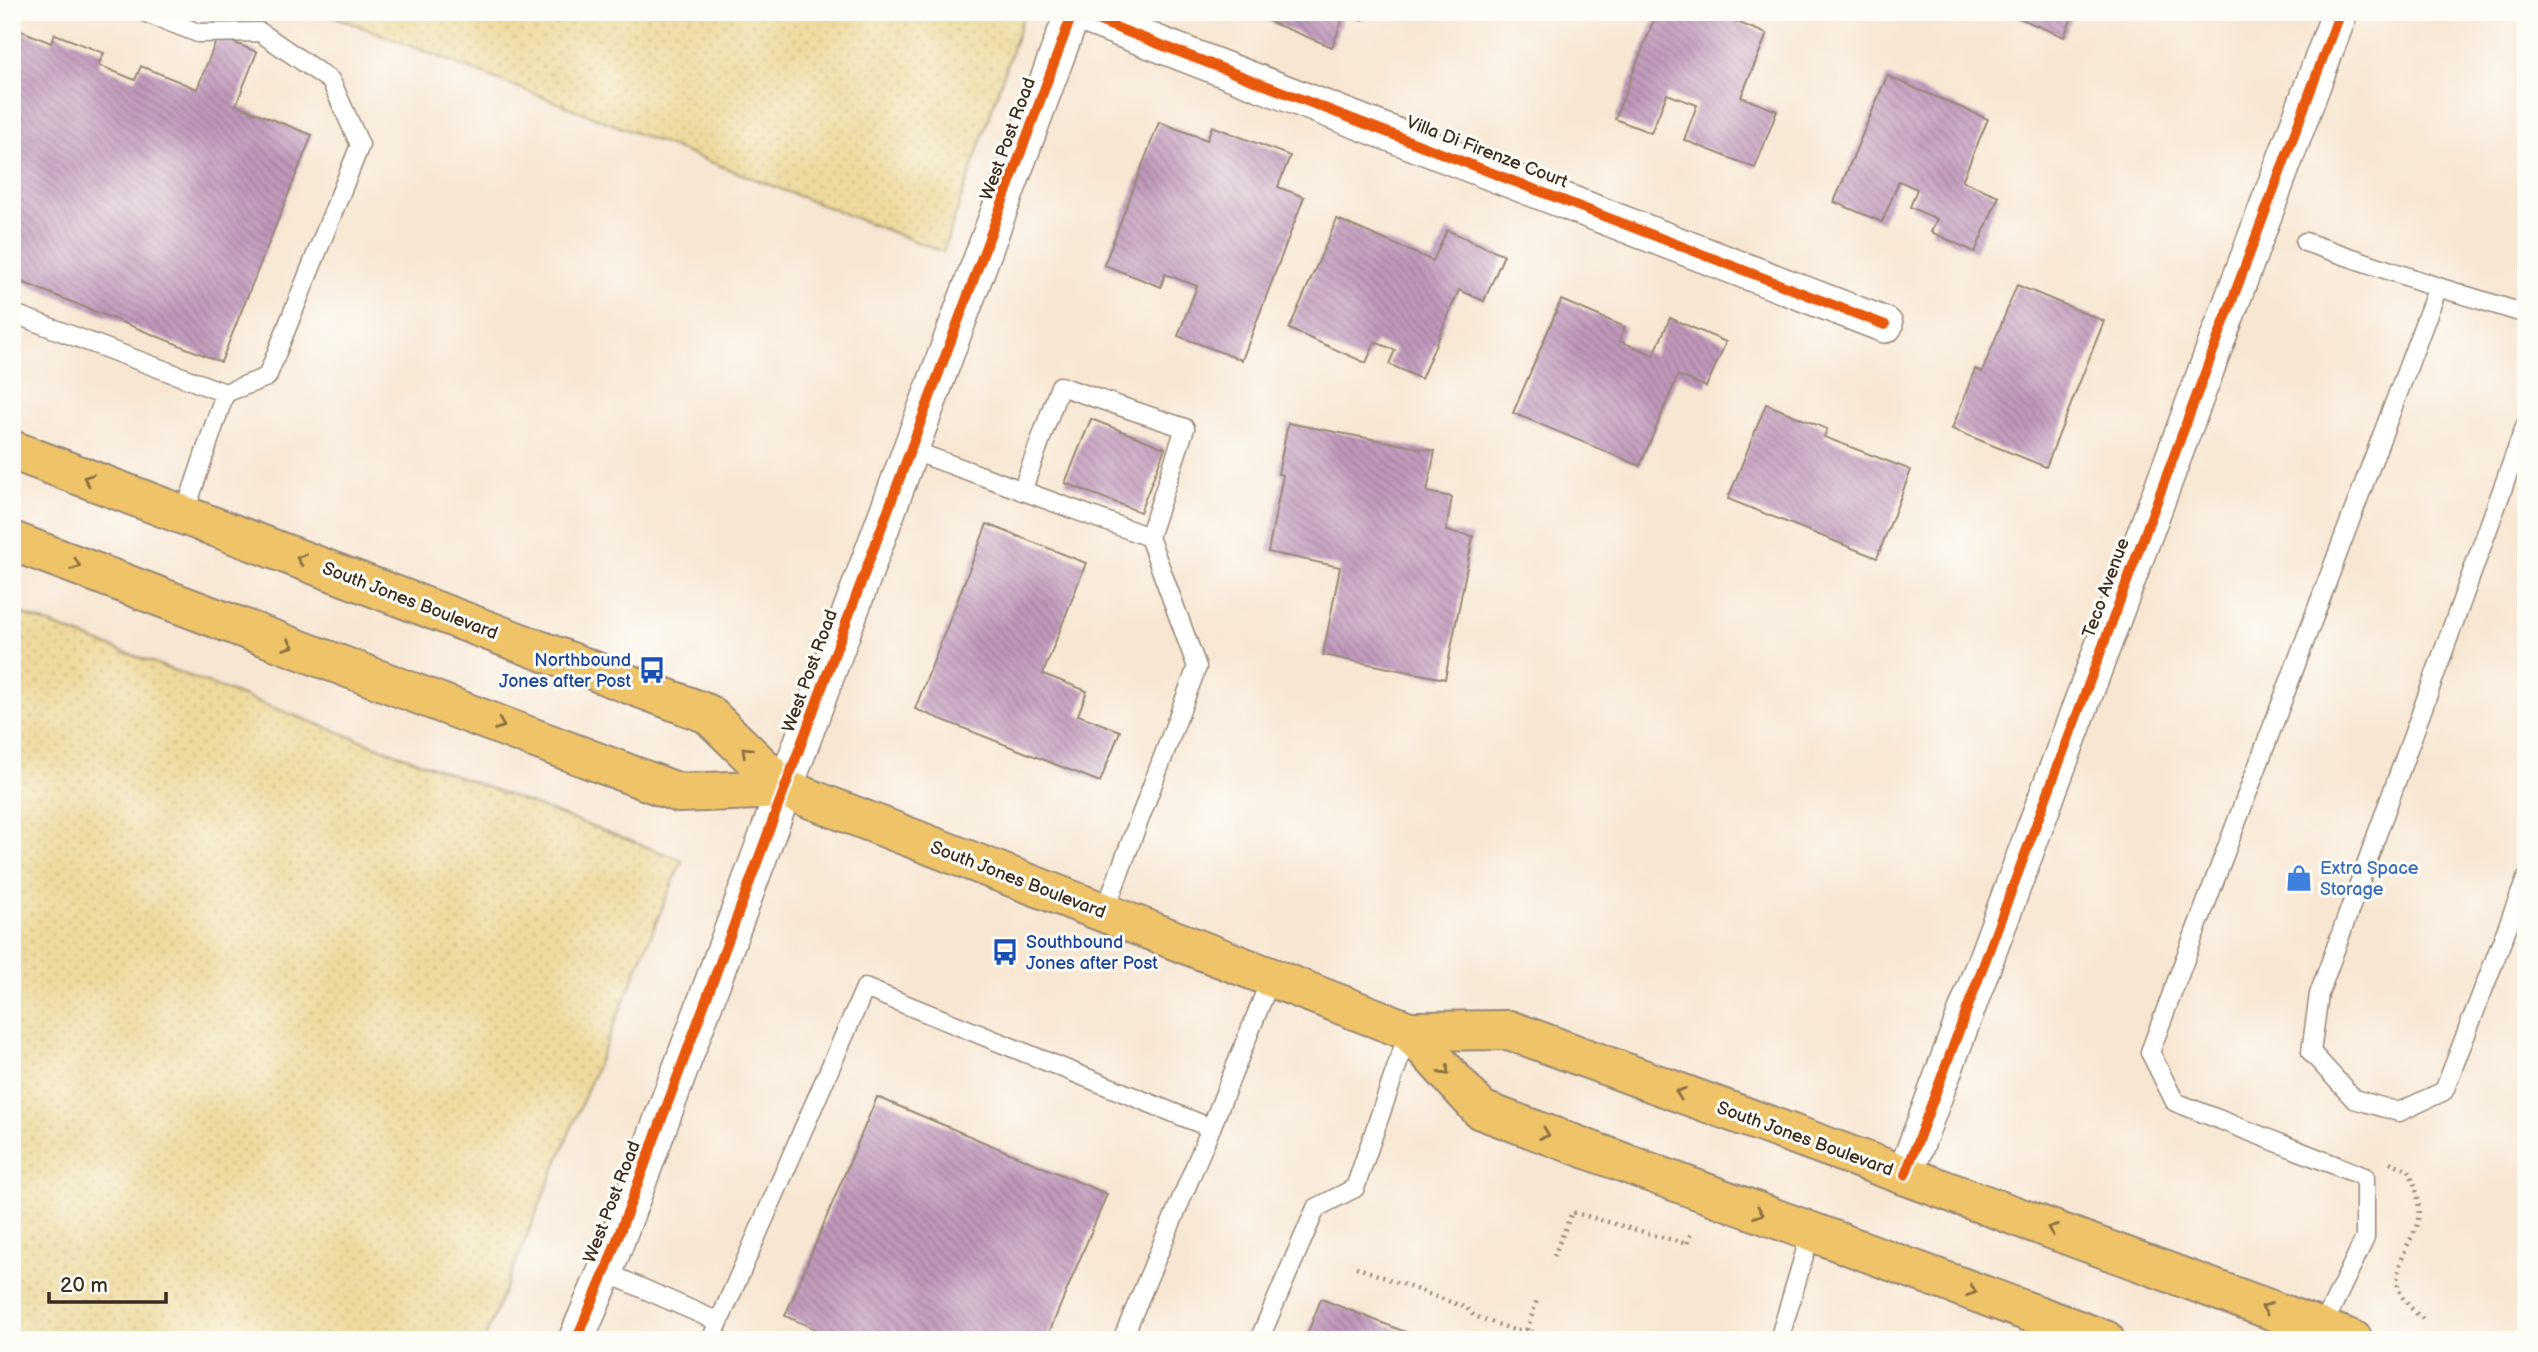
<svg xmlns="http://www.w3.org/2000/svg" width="2538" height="1352" viewBox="0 0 2538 1352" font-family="'Balsamiq Sans',sans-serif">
	<defs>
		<pattern id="sand-dots" width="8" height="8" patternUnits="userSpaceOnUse" patternTransform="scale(1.75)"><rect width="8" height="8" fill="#eeda9e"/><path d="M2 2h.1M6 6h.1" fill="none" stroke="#cdbb88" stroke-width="1.8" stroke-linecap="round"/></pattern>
		<pattern id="building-back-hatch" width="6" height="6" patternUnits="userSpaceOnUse" patternTransform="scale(1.75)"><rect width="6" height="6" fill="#c098bb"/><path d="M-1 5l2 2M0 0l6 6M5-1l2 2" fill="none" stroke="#9d7c97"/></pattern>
	</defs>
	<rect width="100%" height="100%" fill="#fdfcf7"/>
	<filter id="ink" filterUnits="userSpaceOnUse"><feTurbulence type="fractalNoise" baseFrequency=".0143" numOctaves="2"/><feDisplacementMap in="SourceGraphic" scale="14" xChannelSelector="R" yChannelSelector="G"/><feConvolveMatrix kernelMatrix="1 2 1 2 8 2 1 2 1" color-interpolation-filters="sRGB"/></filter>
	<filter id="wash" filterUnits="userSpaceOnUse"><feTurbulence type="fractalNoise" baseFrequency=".00686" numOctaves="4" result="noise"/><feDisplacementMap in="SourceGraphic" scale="28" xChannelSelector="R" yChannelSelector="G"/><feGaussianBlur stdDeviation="1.57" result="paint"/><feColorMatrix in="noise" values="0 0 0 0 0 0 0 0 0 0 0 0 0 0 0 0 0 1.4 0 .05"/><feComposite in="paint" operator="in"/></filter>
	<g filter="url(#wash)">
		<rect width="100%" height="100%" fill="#f7e6d1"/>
		<g fill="url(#sand-dots)" stroke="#94825e" stroke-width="2">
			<path d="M 323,12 L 1025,12 L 943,252 Z"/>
			<path d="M 12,610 L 682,860 L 484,1340 L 12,1340 Z"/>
		</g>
		<g id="blocks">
			<g fill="url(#building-back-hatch)">
				<path d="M 1254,12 L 1365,12 L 1362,20 L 1345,13 L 1332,47 L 1253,15 Z"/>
				<path d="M 1657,12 L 1712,12 L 1767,34 L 1741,97 L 1777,111 L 1755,168 L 1684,140 L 1697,105 L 1667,94 L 1651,133 L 1615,119 Z"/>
				<path d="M 2005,12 L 2074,12 L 2064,37 Z"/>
				<path d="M 12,27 L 51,43 L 55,34 L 104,53 L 98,65 L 135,80 L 141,66 L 197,89 L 218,36 L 257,52 L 236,105 L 312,135 L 221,362 L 12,278 Z"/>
				<path d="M 1887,76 L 1988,119 L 1962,181 L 1999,196 L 1975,252 L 1931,232 L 1937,219 L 1910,207 L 1917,189 L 1899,181 L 1882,222 L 1834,202 Z"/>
				<path d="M 1159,122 L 1207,140 L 1212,126 L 1290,156 L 1278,187 L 1304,197 L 1242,360 L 1178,336 L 1197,286 L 1165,274 L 1161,287 L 1104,265 Z"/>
				<path d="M 1337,219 L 1433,261 L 1447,230 L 1504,255 L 1484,301 L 1459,290 L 1421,379 L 1389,364 L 1395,350 L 1375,342 L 1366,363 L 1289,329 Z"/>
				<path d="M 2017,285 L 2104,321 L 2046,467 L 1952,429 L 1975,369 L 1982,372 Z"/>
				<path d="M 1561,300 L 1625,327 L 1619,341 L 1654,355 L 1670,318 L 1726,342 L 1706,387 L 1678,375 L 1640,466 L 1513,413 Z"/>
				<path d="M 1766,404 L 1827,429 L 1824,437 L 1911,470 L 1877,558 L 1728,499 Z"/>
				<path d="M 1091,419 L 1165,448 L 1140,512 L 1065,483 Z"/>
				<path d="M 1288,423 L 1435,451 L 1427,492 L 1452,497 L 1446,531 L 1473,536 L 1445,679 L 1323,655 L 1340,567 L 1268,552 L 1283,475 L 1278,474 Z"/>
				<path d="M 987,524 L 1086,563 L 1043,674 L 1087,691 L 1078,715 L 1120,731 L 1100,782 L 915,709 Z"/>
				<path d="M 877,1097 L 1107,1194 L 1046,1340 L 841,1340 L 785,1316 Z"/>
				<path d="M 1321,1299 L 1426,1340 L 1305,1340 Z"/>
			</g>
		</g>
	</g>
	<g filter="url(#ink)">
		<use href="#blocks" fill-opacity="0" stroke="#998878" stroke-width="2"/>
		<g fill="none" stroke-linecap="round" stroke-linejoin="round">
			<defs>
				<g id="service">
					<path d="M 144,12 L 198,33 L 260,32 L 331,81 L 360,145 L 267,377 L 225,393"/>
					<path d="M 2305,242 L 2438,287"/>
					<path d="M 12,313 L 225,393 L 184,515"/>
					<path d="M 2526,424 L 2319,994 L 2311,1052 L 2354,1099 L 2399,1112 L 2444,1091 L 2526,879"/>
					<path d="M 911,450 L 1149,537 L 1197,667 L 1104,913"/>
					<path d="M 1022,491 L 1060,386 L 1185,428 L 1149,537"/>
					<path d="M 605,1272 L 719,1322"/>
					<path d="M 2322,1328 L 2365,1238 L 2365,1177 L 2175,1102 L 2150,1052 L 2438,287 L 2526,314"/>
					<path d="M 711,1340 L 865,988 L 1211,1128 L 1271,978"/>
					<path d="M 1122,1340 L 1211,1128"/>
					<path d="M 1259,1340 L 1316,1208 L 1355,1188 L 1409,1031"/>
					<path d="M 1779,1340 L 1811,1232"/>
				</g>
				<g id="minor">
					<path d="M 1076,12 L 1885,325"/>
					<path d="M 1905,1175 L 2340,12"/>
					<path d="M 576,1340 L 605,1272 L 1073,12"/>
				</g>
				<g id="primary">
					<path d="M 12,450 L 708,714 L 785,789 L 1409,1031 L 1509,1030 L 2353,1340"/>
					<path d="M 12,541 L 679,793 L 785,789"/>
					<path d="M 1409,1031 L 1481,1110 L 2105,1340"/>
				</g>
			</defs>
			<use href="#service" stroke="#998878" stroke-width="21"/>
			<use href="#minor" stroke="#998878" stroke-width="38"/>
			<use href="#primary" stroke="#998878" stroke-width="42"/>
			<g stroke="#998878" stroke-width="4.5" stroke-dasharray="2 5" stroke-linecap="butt">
				<path d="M 2390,1162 L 2409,1170 C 2416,1187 2422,1205 2417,1224 C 2416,1230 2411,1238 2408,1244 C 2391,1281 2393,1293 2424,1320"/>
				<path d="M 1554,1256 L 1572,1212 L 1687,1244 L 1692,1230"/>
				<path d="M 1356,1267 L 1467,1308 L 1474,1316 L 1514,1330 L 1527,1330 L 1551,1340"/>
				<path d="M 1527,1330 L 1538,1297"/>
			</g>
			<use href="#service" stroke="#fff" stroke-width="18"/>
			<use href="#minor" stroke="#fff" stroke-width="35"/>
			<use href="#primary" stroke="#efc469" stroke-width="38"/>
			<defs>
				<g id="cycleway">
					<path d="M 1076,12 L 1885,325"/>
					<path d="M 1905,1175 L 2340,12"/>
					<path d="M 576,1340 L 605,1272 L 1073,12"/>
				</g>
			</defs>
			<use href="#cycleway" stroke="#fdfcf7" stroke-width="15"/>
			<use href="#cycleway" stroke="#e8590c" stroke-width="10"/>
		</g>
		<defs><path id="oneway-chevron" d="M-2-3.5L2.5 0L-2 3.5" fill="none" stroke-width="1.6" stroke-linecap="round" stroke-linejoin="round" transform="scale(1.75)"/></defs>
		<g stroke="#8c6f40">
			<use href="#oneway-chevron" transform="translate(88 479) rotate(-159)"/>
			<use href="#oneway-chevron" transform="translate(301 559) rotate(-159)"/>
			<use href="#oneway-chevron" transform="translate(76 565) rotate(21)"/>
			<use href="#oneway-chevron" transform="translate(289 645) rotate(21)"/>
			<use href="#oneway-chevron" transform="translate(500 725) rotate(21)"/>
			<use href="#oneway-chevron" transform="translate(746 751) rotate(-136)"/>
			<use href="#oneway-chevron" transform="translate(1445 1071) rotate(48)"/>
			<use href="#oneway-chevron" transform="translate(1680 1093) rotate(-160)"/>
			<use href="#oneway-chevron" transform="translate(1545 1134) rotate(20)"/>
			<use href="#oneway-chevron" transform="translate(1759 1213) rotate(20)"/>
			<use href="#oneway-chevron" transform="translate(2052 1229) rotate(-160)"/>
			<use href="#oneway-chevron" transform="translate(1972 1291) rotate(20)"/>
			<use href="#oneway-chevron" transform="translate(2266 1308) rotate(-160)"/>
		</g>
	</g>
	<defs>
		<symbol id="bus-bare" viewBox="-9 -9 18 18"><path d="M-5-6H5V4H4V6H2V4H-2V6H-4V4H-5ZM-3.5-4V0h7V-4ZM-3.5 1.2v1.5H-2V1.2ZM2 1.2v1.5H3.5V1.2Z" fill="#1a4fb4" stroke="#fdfcf7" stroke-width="2.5" paint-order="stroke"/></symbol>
		<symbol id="shop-bare" viewBox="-9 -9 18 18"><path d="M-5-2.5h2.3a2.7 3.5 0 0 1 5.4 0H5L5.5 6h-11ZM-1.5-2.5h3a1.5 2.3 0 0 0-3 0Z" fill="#3f7fe0" stroke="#fdfcf7" stroke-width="2.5" paint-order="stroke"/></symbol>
	</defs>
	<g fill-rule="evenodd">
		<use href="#bus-bare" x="633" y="651" width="38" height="38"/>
		<use href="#shop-bare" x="2280" y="859" width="38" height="38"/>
		<use href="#bus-bare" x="986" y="933" width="38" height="38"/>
	</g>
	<g text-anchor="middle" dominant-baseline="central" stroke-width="6" stroke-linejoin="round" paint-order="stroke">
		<g font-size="18" fill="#3b2a1e" stroke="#fdfcf7">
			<text transform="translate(1008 139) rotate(-70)">West Post Road</text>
			<text transform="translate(1487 152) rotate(21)">Villa Di Firenze Court</text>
			<text transform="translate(2106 588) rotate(-70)">Teco Avenue</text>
			<text transform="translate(410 601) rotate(21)">South Jones Boulevard</text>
			<text transform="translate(810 671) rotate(-70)">West Post Road</text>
			<text transform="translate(1018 880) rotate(21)">South Jones Boulevard</text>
			<text transform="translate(1805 1139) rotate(20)">South Jones Boulevard</text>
			<text transform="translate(612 1202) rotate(-69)">West Post Road</text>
		</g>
		<g font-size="18" fill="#164399" stroke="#fdfcf7" text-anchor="end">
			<text x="631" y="660">Northbound<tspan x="631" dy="21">Jones after Post</tspan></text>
			<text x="1026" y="942" text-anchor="start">Southbound<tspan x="1026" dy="21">Jones after Post</tspan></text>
		</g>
		<g font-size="18" fill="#366cbe" stroke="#fdfcf7" text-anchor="start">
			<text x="2320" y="868">Extra Space<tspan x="2320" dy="21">Storage</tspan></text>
		</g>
	</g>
	<rect width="2538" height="1352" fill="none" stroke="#fdfcf7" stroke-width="42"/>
	<path d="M49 1292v10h117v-10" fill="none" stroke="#3b2a1e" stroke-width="3.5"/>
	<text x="60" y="1292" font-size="21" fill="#3b2a1e" stroke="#fdfcf7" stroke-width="5" paint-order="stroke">20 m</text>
</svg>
